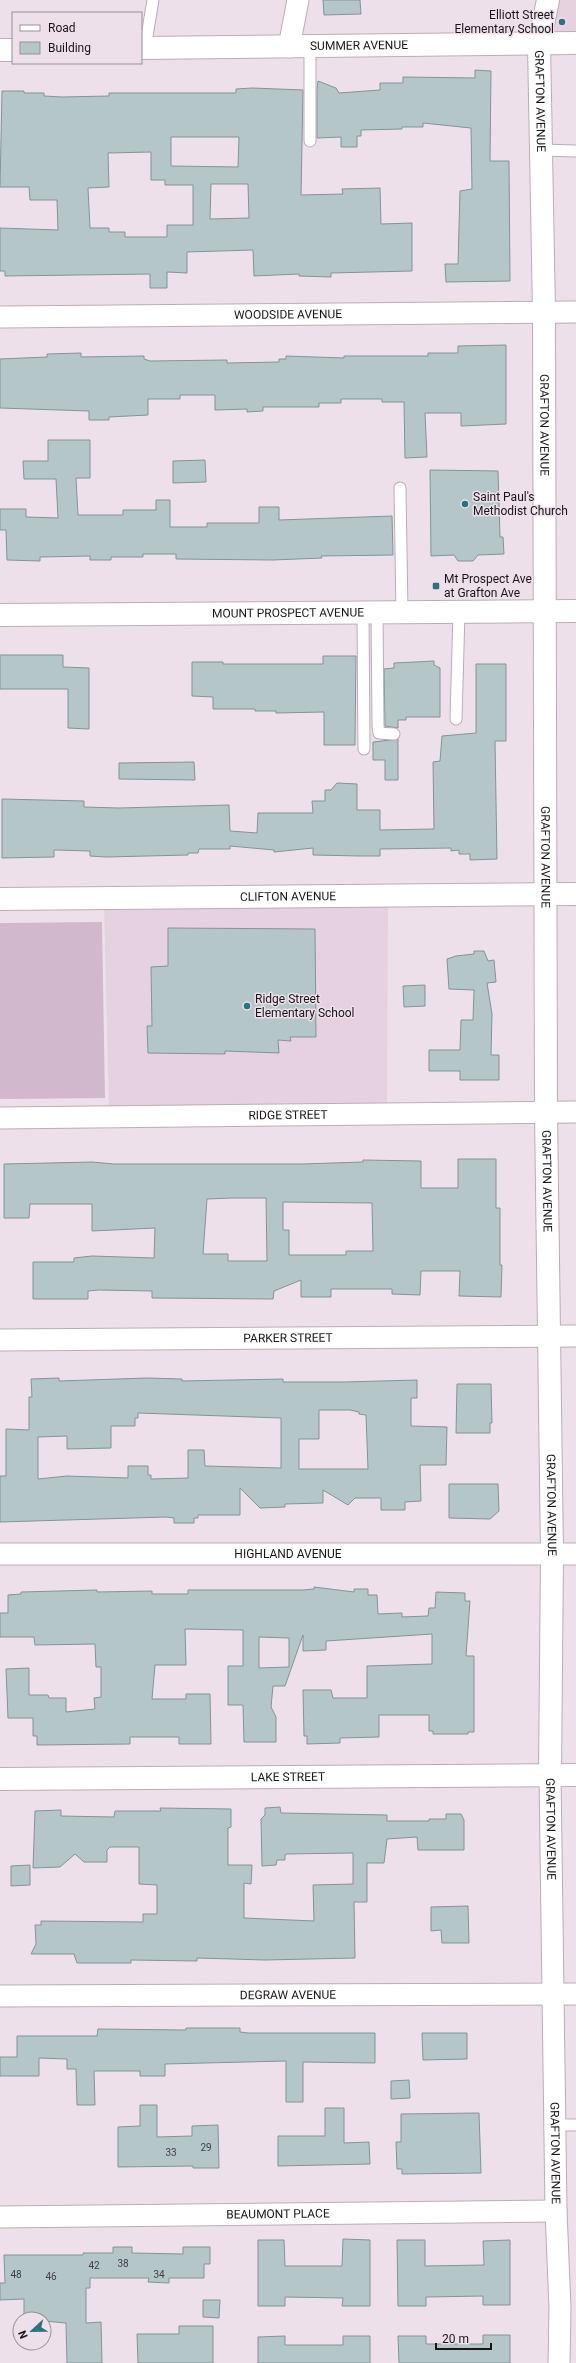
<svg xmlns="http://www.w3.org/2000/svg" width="576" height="2363" viewBox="0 0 576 2363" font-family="Roboto,sans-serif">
	<rect width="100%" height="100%" fill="#eee0eb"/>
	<g fill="#e5d1e0">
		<path d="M 553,0 L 576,0 L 576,43 L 544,44 Z"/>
		<path d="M 388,903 L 387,1107 L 109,1111 L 104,905 Z"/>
	</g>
	<path fill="#d1b8cc" d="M 102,922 L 105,1098 L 0,1099 L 0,923 Z"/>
	<g fill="#b4c6c8" stroke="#839497" fill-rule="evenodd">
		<path d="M 323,0 L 360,0 L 361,14 L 324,15 Z"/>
		<path d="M 475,70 L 491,71 L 490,161 L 509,161 L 510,281 L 446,282 L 445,264 L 458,264 L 460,191 L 472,189 L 471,128 L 423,123 L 423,127 L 402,127 L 402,129 L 361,130 L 361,136 L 357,136 L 357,147 L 341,147 L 341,137 L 317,138 L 317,90 L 318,81 L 336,88 L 339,93 L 380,90 L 380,83 L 403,83 L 403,77 L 475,78 Z"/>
		<path d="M 252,88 L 303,90 L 301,195 L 343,194 L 342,189 L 380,188 L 381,224 L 412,223 L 412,271 L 331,273 L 331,277 L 299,276 L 299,274 L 254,276 L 253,250 L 187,252 L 187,273 L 167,272 L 167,288 L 150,288 L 150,274 L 5,276 L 5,271 L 0,271 L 0,228 L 58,230 L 57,200 L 30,200 L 29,187 L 0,187 L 2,91 L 24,91 L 24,93 L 44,93 L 44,96 L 62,97 L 109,96 L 109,93 L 236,93 L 236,89 ZM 171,137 L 239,137 L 238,167 L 171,166 ZM 151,152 L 151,180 L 165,180 L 165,185 L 193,185 L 193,225 L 167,225 L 167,237 L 125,237 L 125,232 L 109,232 L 109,228 L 90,228 L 88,188 L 109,187 L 108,153 ZM 211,184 L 248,184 L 249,218 L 210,219 Z"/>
		<path d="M 506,345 L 506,424 L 461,426 L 461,413 L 425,413 L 427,457 L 405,458 L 404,402 L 382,402 L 382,399 L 341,399 L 341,403 L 319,403 L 319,407 L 263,407 L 263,411 L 247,412 L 247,409 L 215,410 L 215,395 L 180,395 L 180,399 L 148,399 L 148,415 L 109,417 L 109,420 L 89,420 L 89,411 L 0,408 L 0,359 L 47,357 L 47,354 L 81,353 L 81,357 L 144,356 L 144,359 L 150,361 L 227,360 L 227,363 L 279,362 L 279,359 L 286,359 L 286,356 L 344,358 L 344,356 L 428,356 L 428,353 L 458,353 L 458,346 Z"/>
		<path d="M 48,440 L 90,440 L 90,478 L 76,478 L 78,515 L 123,515 L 123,510 L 156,510 L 156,500 L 170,500 L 170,527 L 207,527 L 207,523 L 259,523 L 259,507 L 279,507 L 279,520 L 392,516 L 393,555 L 321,556 L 322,558 L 273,560 L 176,559 L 176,554 L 143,554 L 143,557 L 111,557 L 111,560 L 90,560 L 90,556 L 40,557 L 40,561 L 7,560 L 6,530 L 0,530 L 0,509 L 26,509 L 26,517 L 58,518 L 56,479 L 24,479 L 23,461 L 48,461 Z"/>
		<path d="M 205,460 L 206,482 L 173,483 L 173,461 Z"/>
		<path d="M 430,470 L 498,471 L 500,537 L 503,537 L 504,554 L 478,555 L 473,561 L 458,561 L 454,555 L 431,556 Z"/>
		<path d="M 0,655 L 63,655 L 63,667 L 89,668 L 89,729 L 68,728 L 68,689 L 0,689 Z"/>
		<path d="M 323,656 L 356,656 L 355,745 L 324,745 L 324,712 L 276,713 L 276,711 L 255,711 L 255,709 L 213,709 L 213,697 L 192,696 L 192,662 L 223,662 L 223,664 L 323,664 Z"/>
		<path d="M 434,661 L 434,665 L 440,668 L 440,717 L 406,717 L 406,720 L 398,720 L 398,728 L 385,726 L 384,669 L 394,668 L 394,663 Z"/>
		<path d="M 476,664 L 506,664 L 506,741 L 495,741 L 497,859 L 470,860 L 470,854 L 459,854 L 459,850 L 451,851 L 451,848 L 380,849 L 380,856 L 360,856 L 313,855 L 313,848 L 274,852 L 274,850 L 230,846 L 230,849 L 199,849 L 198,853 L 188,853 L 188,855 L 106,857 L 90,856 L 90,851 L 56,850 L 54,850 L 54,857 L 2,858 L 2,799 L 84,801 L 84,807 L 119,808 L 229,805 L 230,831 L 257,833 L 258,813 L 313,813 L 312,801 L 325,801 L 325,790 L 331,790 L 337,783 L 357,784 L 357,810 L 380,810 L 380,830 L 434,829 L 433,762 L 440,761 L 442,736 L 476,733 Z"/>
		<path d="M 398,739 L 398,780 L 385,780 L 385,760 L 373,760 L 373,742 Z"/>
		<path d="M 194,762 L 195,780 L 119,779 L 119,763 Z"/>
		<path d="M 168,928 L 315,929 L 316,1037 L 290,1037 L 291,1041 L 278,1040 L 279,1053 L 225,1051 L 225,1054 L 148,1053 L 147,1026 L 152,1026 L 151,967 L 168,966 Z"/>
		<path d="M 474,951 L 484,951 L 488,961 L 494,960 L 496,982 L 487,983 L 492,1014 L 491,1055 L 499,1055 L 499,1080 L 460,1080 L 460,1071 L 429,1071 L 429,1050 L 460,1050 L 461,1020 L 473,1020 L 474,990 L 449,989 L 447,959 L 456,956 L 474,954 Z"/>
		<path d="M 425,985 L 425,1006 L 404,1007 L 403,986 Z"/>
		<path d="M 458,1159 L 496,1159 L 496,1208 L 500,1208 L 500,1265 L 502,1265 L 501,1297 L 459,1296 L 460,1271 L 421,1271 L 420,1295 L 392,1294 L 392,1289 L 331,1289 L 331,1297 L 301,1297 L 301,1280 L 274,1291 L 273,1299 L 152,1298 L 152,1291 L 99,1290 L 88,1291 L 88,1299 L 33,1299 L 33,1262 L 74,1262 L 74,1258 L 92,1256 L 154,1258 L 155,1228 L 92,1231 L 92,1204 L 30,1204 L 29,1218 L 4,1218 L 4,1164 L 92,1162 L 114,1164 L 302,1164 L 363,1162 L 363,1160 L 421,1161 L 421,1188 L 458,1188 ZM 232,1198 L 266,1198 L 267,1261 L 228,1261 L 228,1254 L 203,1254 L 207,1199 ZM 283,1202 L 372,1203 L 373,1251 L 346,1251 L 346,1255 L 289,1255 L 289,1230 L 283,1230 Z"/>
		<path d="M 59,1378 L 59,1381 L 147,1378 L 182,1379 L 182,1381 L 283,1379 L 283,1382 L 344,1382 L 417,1380 L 417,1398 L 411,1398 L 411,1426 L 447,1427 L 446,1465 L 420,1465 L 421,1501 L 405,1502 L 405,1510 L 381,1510 L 381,1498 L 355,1498 L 348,1505 L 323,1490 L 323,1503 L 285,1504 L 285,1507 L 260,1508 L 240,1488 L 240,1515 L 198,1515 L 198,1518 L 194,1518 L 194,1523 L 174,1523 L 174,1518 L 166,1517 L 0,1522 L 0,1476 L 6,1476 L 6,1429 L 29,1430 L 29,1397 L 32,1397 L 31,1379 ZM 319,1410 L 350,1410 L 359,1412 L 359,1414 L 366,1415 L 368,1469 L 299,1469 L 299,1439 L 319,1439 ZM 138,1413 L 281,1418 L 281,1468 L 205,1466 L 204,1450 L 188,1450 L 188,1478 L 151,1479 L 151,1475 L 148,1475 L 148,1466 L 128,1466 L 128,1478 L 67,1476 L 38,1479 L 38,1437 L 67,1436 L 67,1449 L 111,1448 L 111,1426 L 135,1426 L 135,1418 L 138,1418 Z"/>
		<path d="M 457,1384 L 491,1384 L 492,1423 L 490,1423 L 490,1433 L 456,1433 Z"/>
		<path d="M 449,1484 L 498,1484 L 499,1511 L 490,1519 L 449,1518 Z"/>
		<path d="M 314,1587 L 354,1592 L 354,1589 L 368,1589 L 368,1595 L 377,1595 L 378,1614 L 402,1613 L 402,1617 L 428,1616 L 429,1608 L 435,1608 L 436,1592 L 465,1593 L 465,1601 L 470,1601 L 466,1656 L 474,1656 L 474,1732 L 468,1732 L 468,1734 L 433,1734 L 433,1731 L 429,1731 L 429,1715 L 379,1715 L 379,1737 L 340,1738 L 340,1743 L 307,1744 L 307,1736 L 304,1736 L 303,1690 L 331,1690 L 333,1698 L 367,1698 L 367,1666 L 432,1664 L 432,1634 L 326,1641 L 326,1650 L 303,1651 L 303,1635 L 285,1686 L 273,1686 L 271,1707 L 276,1717 L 276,1742 L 244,1742 L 243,1705 L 228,1705 L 228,1666 L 243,1666 L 243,1630 L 185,1629 L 186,1665 L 155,1665 L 152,1699 L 186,1699 L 186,1694 L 210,1694 L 211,1744 L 179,1744 L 179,1737 L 130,1737 L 130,1744 L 37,1745 L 37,1736 L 33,1736 L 33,1718 L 8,1718 L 6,1669 L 29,1668 L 29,1695 L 48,1695 L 49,1698 L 66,1698 L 66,1712 L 95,1709 L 94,1698 L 101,1697 L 101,1667 L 96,1667 L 95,1644 L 35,1645 L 34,1637 L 0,1637 L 0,1613 L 8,1613 L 8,1595 L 21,1594 L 21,1592 L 97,1590 L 97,1592 L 152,1591 L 152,1594 L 188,1594 L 188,1590 L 303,1590 L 314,1589 ZM 259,1637 L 289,1638 L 289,1667 L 259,1668 Z"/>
		<path d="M 280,1807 L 281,1813 L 387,1815 L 387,1821 L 429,1821 L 429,1819 L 446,1819 L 446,1814 L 461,1814 L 464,1820 L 464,1850 L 418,1850 L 417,1837 L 387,1839 L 384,1863 L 367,1863 L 367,1902 L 354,1902 L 355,1958 L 265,1960 L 197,1958 L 197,1961 L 131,1960 L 131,1963 L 77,1963 L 74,1954 L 31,1954 L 36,1944 L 35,1925 L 41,1925 L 41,1921 L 143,1922 L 143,1914 L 157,1914 L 157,1885 L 139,1884 L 139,1847 L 110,1847 L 107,1850 L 107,1862 L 84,1862 L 75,1854 L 60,1867 L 33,1868 L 35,1811 L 61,1810 L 61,1816 L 114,1817 L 115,1811 L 161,1811 L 160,1808 L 231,1809 L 231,1827 L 228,1828 L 228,1865 L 252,1865 L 251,1884 L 244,1883 L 244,1918 L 314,1921 L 313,1885 L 353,1884 L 353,1853 L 287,1854 L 285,1855 L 285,1860 L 277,1860 L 276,1865 L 262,1866 L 261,1819 L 265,1815 L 265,1808 Z"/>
		<path d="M 30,1865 L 30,1885 L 11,1886 L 11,1866 Z"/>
		<path d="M 468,1906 L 469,1943 L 442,1943 L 441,1930 L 431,1931 L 431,1907 Z"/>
		<path d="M 186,2028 L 240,2028 L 240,2032 L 248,2033 L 375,2033 L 375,2063 L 303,2062 L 303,2102 L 286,2102 L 286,2061 L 165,2064 L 165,2076 L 140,2076 L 140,2071 L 94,2071 L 95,2105 L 77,2105 L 76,2069 L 67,2069 L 67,2059 L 39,2058 L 39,2076 L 0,2076 L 0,2057 L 17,2057 L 17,2036 L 97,2036 L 98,2029 L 186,2030 Z"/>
		<path d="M 422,2033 L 467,2033 L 467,2059 L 423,2060 Z"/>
		<path d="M 409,2080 L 410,2098 L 391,2099 L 391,2081 Z"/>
		<path d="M 140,2105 L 157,2105 L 157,2137 L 192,2136 L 192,2126 L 218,2125 L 219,2168 L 193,2168 L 193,2166 L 118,2167 L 118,2127 L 140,2126 Z"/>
		<path d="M 325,2108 L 344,2108 L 344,2143 L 369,2142 L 370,2164 L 278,2166 L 278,2136 L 325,2136 Z"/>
		<path d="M 479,2113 L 481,2173 L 402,2174 L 402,2169 L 397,2169 L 396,2142 L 401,2142 L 401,2114 Z"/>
		<path d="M 343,2239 L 370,2240 L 370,2306 L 342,2306 L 343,2298 L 285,2297 L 285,2306 L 258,2306 L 258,2240 L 284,2240 L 285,2266 L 342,2266 Z"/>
		<path d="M 397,2240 L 425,2240 L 425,2266 L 484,2265 L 483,2241 L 510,2240 L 510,2305 L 483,2305 L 483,2296 L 426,2297 L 426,2306 L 398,2306 Z"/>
		<path d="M 113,2247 L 132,2247 L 132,2253 L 183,2254 L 183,2247 L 210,2247 L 210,2264 L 204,2264 L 204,2278 L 169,2278 L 169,2283 L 148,2282 L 149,2278 L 90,2278 L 90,2288 L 86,2288 L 86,2323 L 101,2322 L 102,2363 L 67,2363 L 66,2323 L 44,2321 L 44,2319 L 24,2319 L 24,2299 L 0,2300 L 0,2283 L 5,2283 L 4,2255 L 83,2255 L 83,2253 L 113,2253 Z"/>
		<path d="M 203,2300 L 220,2300 L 219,2318 L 203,2317 Z"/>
		<path d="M 179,2326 L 213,2326 L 213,2363 L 138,2363 L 137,2334 L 179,2334 Z"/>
		<path d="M 483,2335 L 510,2335 L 510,2363 L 399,2363 L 398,2336 L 426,2336 L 426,2344 L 483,2344 Z"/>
		<path d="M 285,2336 L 285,2345 L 343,2345 L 343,2336 L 370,2336 L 370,2363 L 258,2363 L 258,2337 Z"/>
	</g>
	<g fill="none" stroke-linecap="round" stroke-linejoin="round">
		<defs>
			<g id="lane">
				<path d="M 145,48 L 153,0"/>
				<path d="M 310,141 L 310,46"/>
				<path d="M 541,150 L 576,151"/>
				<path d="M 400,488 L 402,612"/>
				<path d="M 363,613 L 364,749"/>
				<path d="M 377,613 L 378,726 L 379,733 L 394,734"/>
				<path d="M 456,719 L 459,612"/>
				<path d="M 555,2125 L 576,2125"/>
			</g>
			<g id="street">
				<path d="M 289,47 L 298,0"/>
				<path id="s1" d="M 0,317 L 576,312"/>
				<path id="s2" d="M 0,1118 L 576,1112"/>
				<path id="s3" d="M 0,1340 L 576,1336"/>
				<path id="s4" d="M 0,1554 L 576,1554"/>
				<path id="s5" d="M 550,1775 L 556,2211 L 560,2308 L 559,2363"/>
				<path id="s6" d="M 0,1996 L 576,1994"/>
				<path id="s7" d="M 0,2217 L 556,2211"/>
			</g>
			<g id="secondary">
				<path id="s8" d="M 548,0 L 539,44 L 544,312 L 546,1112 L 552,1554 L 550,1775"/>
				<path id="s9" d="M 141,48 L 576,43"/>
				<path d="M 0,50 L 13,50"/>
				<path id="s10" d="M 0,615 L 576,611"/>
				<path id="s11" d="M 0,899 L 576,894"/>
				<path id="s12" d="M 0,1779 L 576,1775"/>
			</g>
		</defs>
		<use href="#lane" stroke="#baadb7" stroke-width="13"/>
		<use href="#street" stroke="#baadb7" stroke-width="23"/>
		<use href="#secondary" stroke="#baadb7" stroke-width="24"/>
		<use href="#lane" stroke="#fff" stroke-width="11"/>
		<use href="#street" stroke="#fff" stroke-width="21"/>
		<use href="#secondary" stroke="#fff" stroke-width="22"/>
	</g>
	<g fill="#2b747c" stroke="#eee0eb" stroke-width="1.5">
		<circle cx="562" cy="22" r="4"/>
		<circle cx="465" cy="504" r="4"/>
		<rect x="432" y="582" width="8" height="8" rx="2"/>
		<circle cx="247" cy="1006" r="4"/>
	</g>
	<g text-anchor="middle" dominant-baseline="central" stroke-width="3" stroke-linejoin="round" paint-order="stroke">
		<g font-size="10" fill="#404145">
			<text x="206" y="2147">29</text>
			<text x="171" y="2152">33</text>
			<text x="123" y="2263">38</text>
			<text x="94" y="2265">42</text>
			<text x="16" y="2274">48</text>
			<text x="159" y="2274">34</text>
			<text x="51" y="2276">46</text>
		</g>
		<g font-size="12" fill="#1a1519" stroke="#eee0eb" text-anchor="start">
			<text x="554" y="15" text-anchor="end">Elliott Street<tspan x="554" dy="14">Elementary School</tspan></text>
			<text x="473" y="497">Saint Paul's<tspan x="473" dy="14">Methodist Church</tspan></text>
			<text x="444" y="579">Mt Prospect Ave<tspan x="444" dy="14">at Grafton Ave</tspan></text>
			<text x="255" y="999">Ridge Street<tspan x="255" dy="14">Elementary School</tspan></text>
		</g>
		<g font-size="12" fill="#1a1519" stroke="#eee0eb">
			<text stroke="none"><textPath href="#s9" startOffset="218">SUMMER AVENUE</textPath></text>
			<text stroke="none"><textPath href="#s8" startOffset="102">GRAFTON AVENUE</textPath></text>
			<text stroke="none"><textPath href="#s1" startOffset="288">WOODSIDE AVENUE</textPath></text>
			<text stroke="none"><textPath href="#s8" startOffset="426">GRAFTON AVENUE</textPath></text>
			<text stroke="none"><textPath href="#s10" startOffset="288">MOUNT PROSPECT AVENUE</textPath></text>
			<text stroke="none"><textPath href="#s8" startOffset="858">GRAFTON AVENUE</textPath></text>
			<text stroke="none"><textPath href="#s11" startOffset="288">CLIFTON AVENUE</textPath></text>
			<text stroke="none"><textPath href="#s2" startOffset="288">RIDGE STREET</textPath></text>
			<text stroke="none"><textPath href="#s8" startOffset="1182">GRAFTON AVENUE</textPath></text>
			<text stroke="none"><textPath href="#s3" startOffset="288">PARKER STREET</textPath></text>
			<text stroke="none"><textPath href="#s8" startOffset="1506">GRAFTON AVENUE</textPath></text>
			<text stroke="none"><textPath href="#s4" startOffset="288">HIGHLAND AVENUE</textPath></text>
			<text stroke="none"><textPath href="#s12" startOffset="288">LAKE STREET</textPath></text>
			<text stroke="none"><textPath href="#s5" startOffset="54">GRAFTON AVENUE</textPath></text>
			<text stroke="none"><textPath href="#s6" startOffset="288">DEGRAW AVENUE</textPath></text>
			<text stroke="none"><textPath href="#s5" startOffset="378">GRAFTON AVENUE</textPath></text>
			<text stroke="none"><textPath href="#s7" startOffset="278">BEAUMONT PLACE</textPath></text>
		</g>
	</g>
	<rect x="12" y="12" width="130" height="52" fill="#eee0eb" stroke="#998f97"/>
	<rect x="20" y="25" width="20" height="6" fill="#ffffff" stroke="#998f97"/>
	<text x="48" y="32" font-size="12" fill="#1a1519">Road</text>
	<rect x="20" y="42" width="20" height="12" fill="#b4c6c8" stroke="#998f97"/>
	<text x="48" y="52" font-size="12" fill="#1a1519">Building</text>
	<g transform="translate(32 2331) rotate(248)"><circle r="19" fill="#eee0eb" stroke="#998f97"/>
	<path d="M0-3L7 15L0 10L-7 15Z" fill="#2b747c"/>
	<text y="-6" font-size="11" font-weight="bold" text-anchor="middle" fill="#1a1519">N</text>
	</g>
	<path d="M436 2343v6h55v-6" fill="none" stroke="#1a1519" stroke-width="2"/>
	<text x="442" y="2343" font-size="12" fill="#1a1519" stroke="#eee0eb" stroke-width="3" paint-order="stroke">20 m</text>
</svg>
